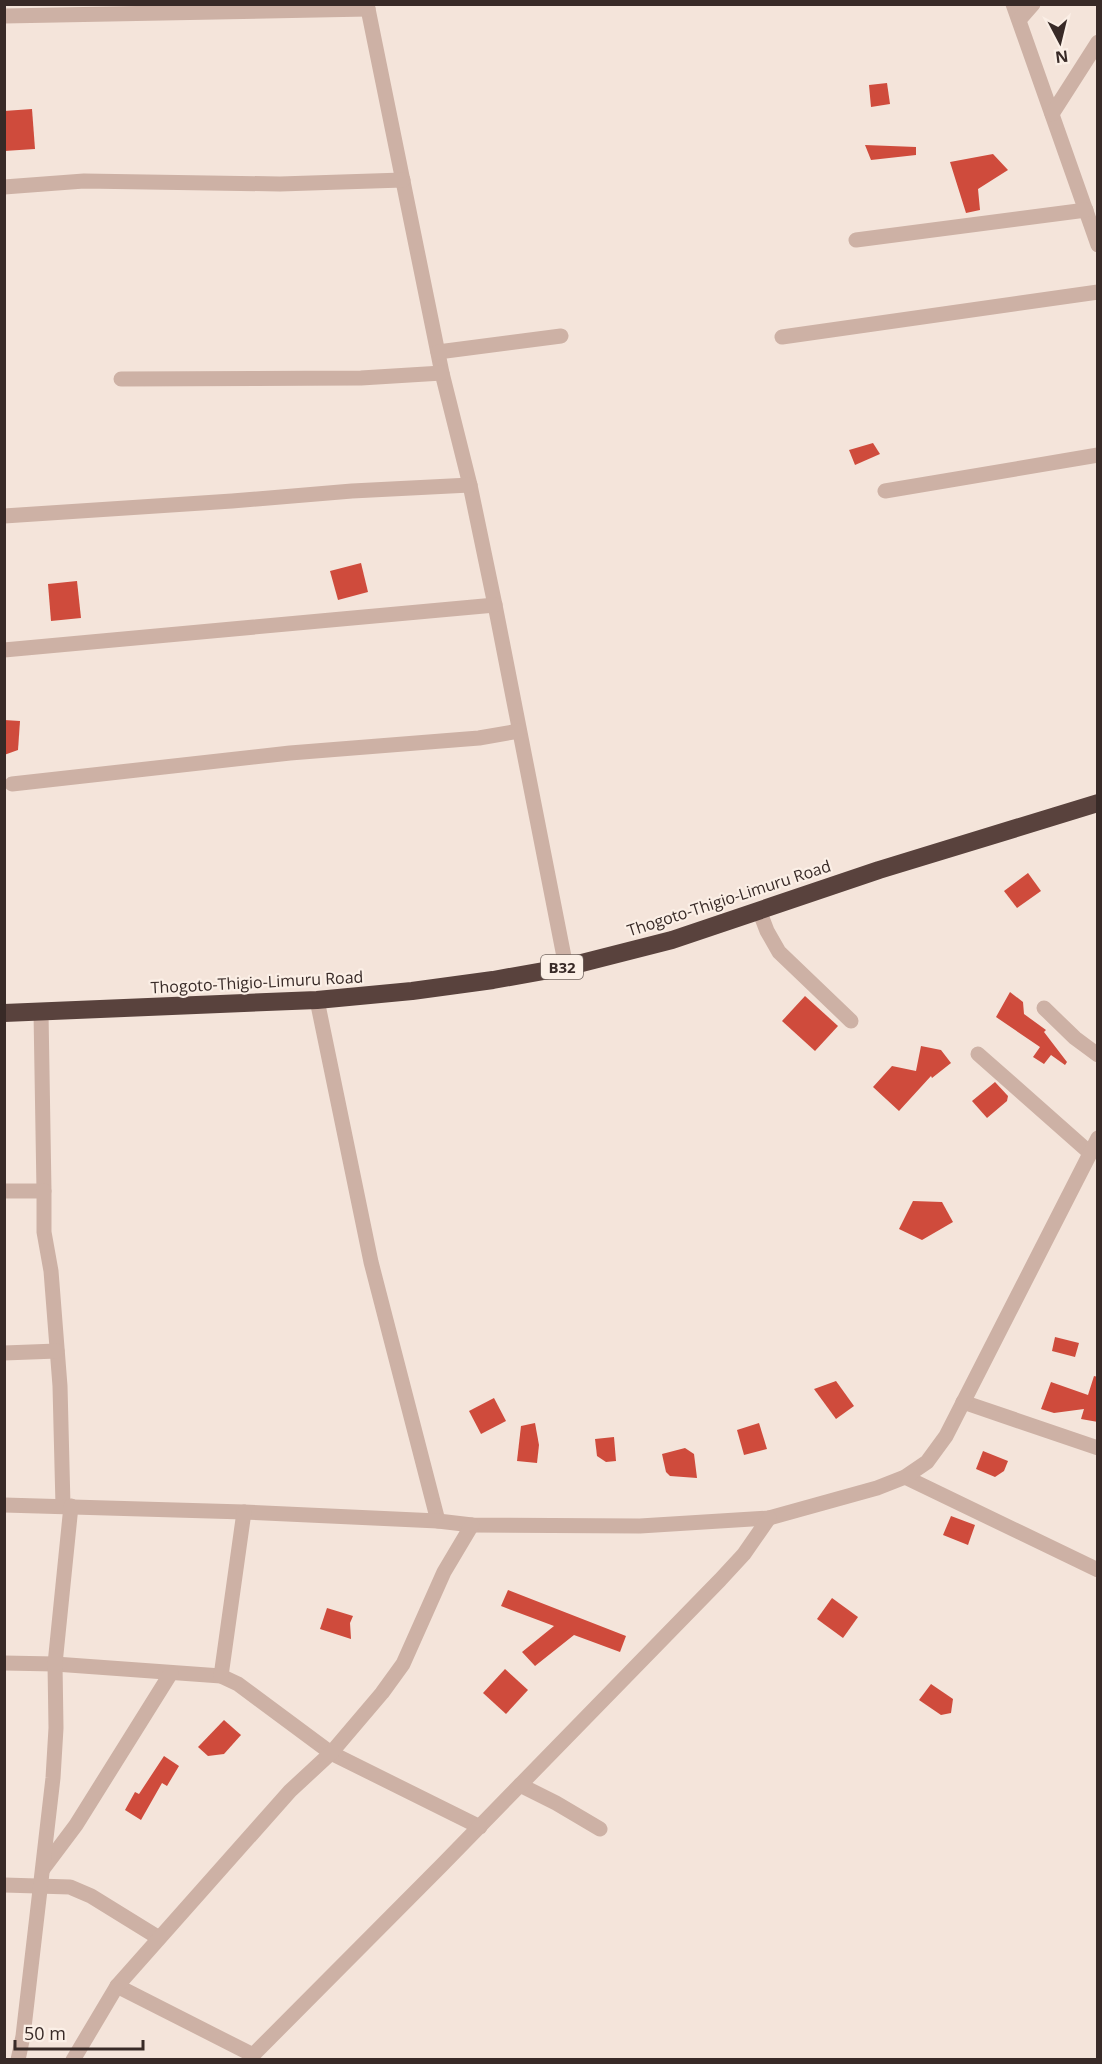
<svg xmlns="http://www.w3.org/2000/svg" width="1102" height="2064" viewBox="0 0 1102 2064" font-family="'Open Sans',sans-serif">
	<rect width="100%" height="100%" fill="#f4e4da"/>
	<g fill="#cf4b3c">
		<path d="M 887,83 L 890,104 L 871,107 L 869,85 Z"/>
		<path d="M 32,109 L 35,149 L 4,151 L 4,111 Z"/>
		<path d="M 865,145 L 916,147 L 916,155 L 871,160 Z"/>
		<path d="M 993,154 L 1008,170 L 978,189 L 980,210 L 966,213 L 950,162 Z"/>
		<path d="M 873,443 L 880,454 L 855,465 L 849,450 Z"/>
		<path d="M 361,563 L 368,592 L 338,600 L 330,571 Z"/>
		<path d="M 77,581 L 81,618 L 51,621 L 48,584 Z"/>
		<path d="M 4,720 L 20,721 L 18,750 L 4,755 Z"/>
		<path d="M 1028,873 L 1041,891 L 1017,908 L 1004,891 Z"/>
		<path d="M 1010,992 L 1023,1002 L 1024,1014 L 1046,1030 L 1044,1032 L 1067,1062 L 1065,1065 L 1051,1055 L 1044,1064 L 1033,1057 L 1040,1047 L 996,1017 Z"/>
		<path d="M 805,996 L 838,1026 L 815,1051 L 782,1021 Z"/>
		<path d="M 921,1046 L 941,1050 L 951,1063 L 932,1078 L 931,1076 L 899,1111 L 873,1087 L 892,1066 L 916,1071 Z"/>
		<path d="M 995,1082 L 1008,1096 L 1007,1101 L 987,1118 L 972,1101 Z"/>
		<path d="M 913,1201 L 942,1202 L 953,1222 L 922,1240 L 899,1229 Z"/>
		<path d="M 1055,1337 L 1079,1343 L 1075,1357 L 1052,1351 Z"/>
		<path d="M 1094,1376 L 1098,1377 L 1098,1422 L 1081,1419 L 1084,1409 L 1054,1413 L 1041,1409 L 1051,1382 L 1088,1395 Z"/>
		<path d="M 836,1381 L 854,1406 L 836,1419 L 814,1389 Z"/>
		<path d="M 494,1398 L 506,1421 L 481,1434 L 469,1411 Z"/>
		<path d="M 535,1423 L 539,1445 L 537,1463 L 517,1461 L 521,1426 Z"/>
		<path d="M 759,1423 L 767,1449 L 744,1455 L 737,1430 Z"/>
		<path d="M 614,1437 L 616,1461 L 606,1462 L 597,1456 L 595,1439 Z"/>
		<path d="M 685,1448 L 694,1454 L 697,1478 L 670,1476 L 666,1472 L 662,1454 Z"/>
		<path d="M 983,1451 L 1008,1461 L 1004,1471 L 995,1477 L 976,1469 Z"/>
		<path d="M 951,1516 L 975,1525 L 968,1545 L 943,1535 Z"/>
		<path d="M 508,1590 L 626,1636 L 620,1652 L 574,1635 L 535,1666 L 522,1652 L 554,1626 L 501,1606 Z"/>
		<path d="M 832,1598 L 858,1617 L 843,1638 L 817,1619 Z"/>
		<path d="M 327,1608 L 353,1616 L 350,1623 L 351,1639 L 320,1629 Z"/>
		<path d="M 505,1669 L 528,1690 L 506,1714 L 483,1693 Z"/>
		<path d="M 931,1684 L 953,1699 L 951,1713 L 941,1715 L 919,1700 Z"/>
		<path d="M 224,1720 L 241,1735 L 224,1754 L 208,1756 L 198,1747 Z"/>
		<path d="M 164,1756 L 179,1766 L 167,1786 L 162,1783 L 141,1820 L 125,1810 L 135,1792 L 139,1794 Z"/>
	</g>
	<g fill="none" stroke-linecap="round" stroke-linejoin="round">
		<g stroke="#cdb1a5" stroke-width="15">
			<path d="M 367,4 L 442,373 L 470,485 L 495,605 L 566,967"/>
			<path d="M 1013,4 L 1098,245"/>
			<path d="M 4,16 L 368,9"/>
			<path d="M 1019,20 L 1033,4"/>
			<path d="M 1052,114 L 1098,42"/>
			<path d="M 4,187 L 84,181 L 280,184 L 403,180"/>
			<path d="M 856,240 L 1086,210"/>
			<path d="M 782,337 L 1098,292"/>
			<path d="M 438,352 L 561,336"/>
			<path d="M 121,379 L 361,378 L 442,373"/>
			<path d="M 885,491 L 1098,455"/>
			<path d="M 4,516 L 232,501 L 352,491 L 470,485"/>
			<path d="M 4,650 L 495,605"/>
			<path d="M 12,784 L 290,753 L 479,738 L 519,731"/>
			<path d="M 759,910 L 767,931 L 779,952 L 851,1021"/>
			<path d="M 317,1000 L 371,1262 L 438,1521"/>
			<path d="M 1044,1008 L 1075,1038 L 1098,1055"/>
			<path d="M 978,1054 L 1090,1153"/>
			<path d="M 4,1191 L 44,1191 L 41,1012"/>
			<path d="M 44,1191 L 44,1232 L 51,1271 L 60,1386 L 63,1506"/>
			<path d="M 4,1353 L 57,1351"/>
			<path d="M 963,1402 L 1098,1448"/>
			<path d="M 905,1477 L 1098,1570"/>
			<path d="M 4,1505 L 244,1512 L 438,1521 L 472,1525 L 640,1526 L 769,1518 L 877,1488 L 905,1477 L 927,1462 L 946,1436 L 1098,1138"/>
			<path d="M 4,1663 L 55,1664 L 221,1676 L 238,1684 L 331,1753 L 480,1827"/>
			<path d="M 221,1676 L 244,1512"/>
			<path d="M 520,1785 L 556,1803 L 600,1829"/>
			<path d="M 43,1869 L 76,1825 L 171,1673"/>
			<path d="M 4,1885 L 70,1887 L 91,1896 L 159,1938"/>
			<path d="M 117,1986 L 253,2055"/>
			<path d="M 18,2060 L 23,2036 L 53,1778 L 56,1728 L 55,1664 L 71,1506"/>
			<path d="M 73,2060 L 117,1986 L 290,1791 L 331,1753 L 382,1693 L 403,1664 L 444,1572 L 472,1525"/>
			<path d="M 251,2060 L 253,2055 L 442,1865 L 720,1580 L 744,1554 L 769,1518"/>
		</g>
		<path stroke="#59423d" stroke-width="18" d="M 4,1013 L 317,1000 L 412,991 L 493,980 L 566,967 L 672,940 L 879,870 L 1098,803"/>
	</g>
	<g text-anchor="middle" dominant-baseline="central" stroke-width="4.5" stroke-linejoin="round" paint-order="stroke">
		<rect fill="#fbefe6" stroke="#726560" stroke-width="1.5" x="541" y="955" width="42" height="24" rx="4.5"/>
		<g font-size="15" font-weight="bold" fill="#382a27">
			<text x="562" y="967">B32</text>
		</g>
		<g font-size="16" fill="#382a27" stroke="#fbefe6">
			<text transform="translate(729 898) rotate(-18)">Thogoto-Thigio-Limuru Road</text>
			<text transform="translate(257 982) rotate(-3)">Thogoto-Thigio-Limuru Road</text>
		</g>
	</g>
	<rect width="1102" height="2064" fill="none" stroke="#382a27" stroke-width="12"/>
	<g transform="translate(1060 42) rotate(173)" stroke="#fbefe6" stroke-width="4.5" paint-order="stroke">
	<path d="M0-4.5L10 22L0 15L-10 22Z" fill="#382a27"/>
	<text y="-9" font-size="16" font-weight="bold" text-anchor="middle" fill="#382a27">N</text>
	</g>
	<path d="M15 2040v9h128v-9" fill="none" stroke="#382a27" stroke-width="3"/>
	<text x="24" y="2040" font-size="18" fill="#382a27" stroke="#fbefe6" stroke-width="4.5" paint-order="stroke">50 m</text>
</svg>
